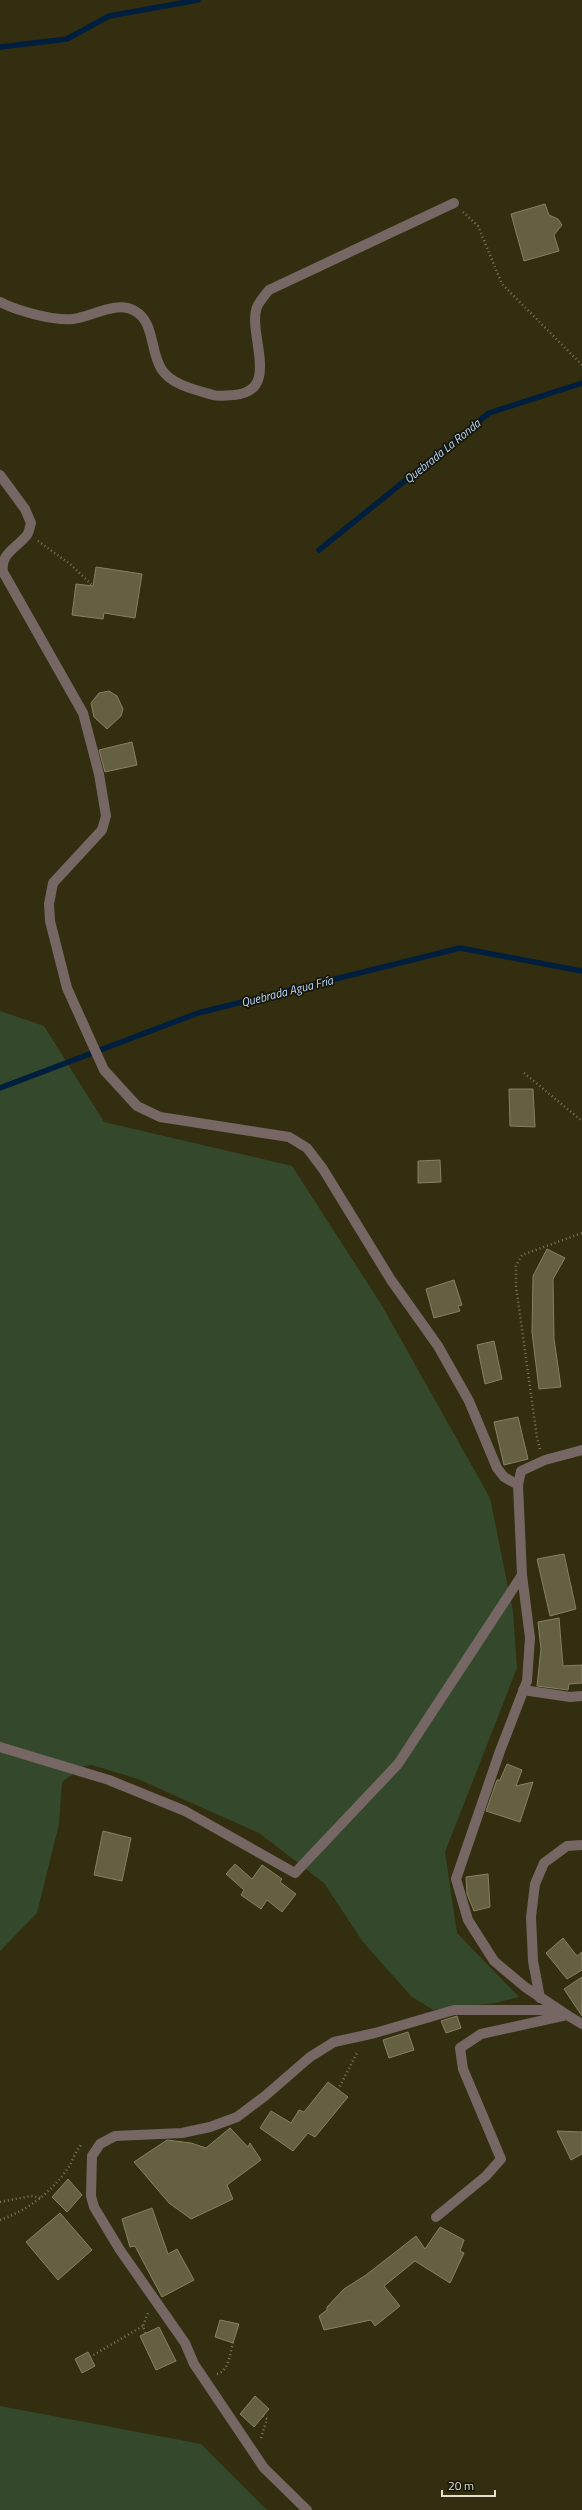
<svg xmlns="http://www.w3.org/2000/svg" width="582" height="2510" viewBox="0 0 582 2510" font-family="'Titillium Web',sans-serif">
	<rect width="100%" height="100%" fill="#332e10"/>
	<g fill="#34492c">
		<path d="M 0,1011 L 44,1026 L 104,1122 L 292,1166 L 381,1304 L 490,1498 L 513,1612 L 517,1668 L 445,1852 L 457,1933 L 519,1997 L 495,2003 L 433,2010 L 411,1996 L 363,1942 L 324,1883 L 259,1833 L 138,1779 L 92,1765 L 84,1766 L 62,1782 L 59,1824 L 37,1913 L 0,1951 Z"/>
		<path d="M 0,2406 L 201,2444 L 267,2510 L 0,2510 Z"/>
	</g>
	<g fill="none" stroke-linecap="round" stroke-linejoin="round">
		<g stroke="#001e3e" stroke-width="5.5">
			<path d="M 0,47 L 67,39 L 109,16 L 198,0"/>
			<path d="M 319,550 L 489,413 L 582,383"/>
			<path d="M 0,1088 L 198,1013 L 460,948 L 582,971"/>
		</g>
	</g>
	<g fill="#666042" stroke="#878162">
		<path d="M 545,204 L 549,215 L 558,219 L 562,225 L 554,235 L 559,251 L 524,261 L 511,214 Z"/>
		<path d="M 96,567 L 142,574 L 135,618 L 104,613 L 103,619 L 72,615 L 76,584 L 93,586 Z"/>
		<path d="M 109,691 L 117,696 L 123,709 L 121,716 L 107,729 L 94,717 L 91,703 L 99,693 Z"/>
		<path d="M 132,742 L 137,765 L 105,772 L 99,750 Z"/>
		<path d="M 509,1089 L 533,1089 L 535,1127 L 510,1126 Z"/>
		<path d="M 440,1160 L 441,1182 L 418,1183 L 418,1161 Z"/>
		<path d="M 547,1249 L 565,1258 L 553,1279 L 554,1339 L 561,1387 L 539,1389 L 532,1332 L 533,1276 Z"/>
		<path d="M 454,1280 L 462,1305 L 458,1306 L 460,1311 L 434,1318 L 426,1289 Z"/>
		<path d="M 494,1341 L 502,1379 L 485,1384 L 477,1345 Z"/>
		<path d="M 518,1417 L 528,1459 L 504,1465 L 494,1422 Z"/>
		<path d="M 564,1554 L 576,1609 L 550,1616 L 537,1559 Z"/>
		<path d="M 559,1618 L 563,1666 L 582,1665 L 582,1683 L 569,1684 L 568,1690 L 537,1686 L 541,1649 L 538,1622 Z"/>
		<path d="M 507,1764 L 522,1770 L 516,1786 L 533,1782 L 520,1822 L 486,1811 L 497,1780 L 500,1780 Z"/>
		<path d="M 103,1831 L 131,1838 L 122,1881 L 94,1875 Z"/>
		<path d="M 235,1864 L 252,1879 L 262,1865 L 282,1879 L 280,1882 L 296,1894 L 282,1912 L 267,1900 L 261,1909 L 241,1895 L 244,1890 L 226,1874 Z"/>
		<path d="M 488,1874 L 490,1907 L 474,1911 L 467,1894 L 466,1877 Z"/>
		<path d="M 563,1938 L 577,1956 L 582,1952 L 582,1970 L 567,1979 L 546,1953 Z"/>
		<path d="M 582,1977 L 582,2016 L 564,1989 Z"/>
		<path d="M 457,2016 L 461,2028 L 446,2033 L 441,2021 Z"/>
		<path d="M 408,2032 L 414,2050 L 389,2058 L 383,2040 Z"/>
		<path d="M 328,2082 L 348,2097 L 315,2137 L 308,2133 L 293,2151 L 260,2128 L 271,2111 L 291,2123 L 299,2110 L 304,2112 Z"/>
		<path d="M 230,2128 L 248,2147 L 250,2143 L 261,2160 L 227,2185 L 233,2199 L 191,2219 L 169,2203 L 134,2162 L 167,2140 L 191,2143 L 206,2148 Z"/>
		<path d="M 557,2131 L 582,2132 L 582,2154 L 571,2160 Z"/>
		<path d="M 68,2179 L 82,2195 L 67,2212 L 52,2197 Z"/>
		<path d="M 152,2208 L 168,2254 L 177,2249 L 194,2280 L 162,2297 L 135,2246 L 130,2247 L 122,2219 Z"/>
		<path d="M 60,2213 L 92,2250 L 58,2280 L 26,2242 Z"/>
		<path d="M 440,2227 L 464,2240 L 460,2251 L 464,2253 L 450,2283 L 415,2261 L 384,2286 L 400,2306 L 375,2326 L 371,2320 L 324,2330 L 319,2316 L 327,2310 L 327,2307 L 344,2289 L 366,2275 L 416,2236 L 425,2249 Z"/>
		<path d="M 220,2320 L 239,2324 L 233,2343 L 215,2337 Z"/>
		<path d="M 159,2327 L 176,2361 L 156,2370 L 140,2336 Z"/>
		<path d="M 88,2352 L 95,2366 L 82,2373 L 75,2359 Z"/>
		<path d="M 255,2396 L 269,2409 L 254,2427 L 240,2414 Z"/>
	</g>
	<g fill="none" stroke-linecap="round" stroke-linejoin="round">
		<g stroke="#7c7860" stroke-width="2.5" stroke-dasharray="1 3" stroke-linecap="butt">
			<path d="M 463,212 L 478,226 L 502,284 L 582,365"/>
			<path d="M 38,541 L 70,564 L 93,586"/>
			<path d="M 524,1073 L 582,1121"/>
			<path d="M 540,1449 L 537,1438 L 516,1286 L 516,1266 L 522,1255 L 582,1233"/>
			<path d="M 338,2090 L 358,2051"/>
			<path d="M 0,2202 L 31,2196 L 42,2198"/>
			<path d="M 0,2220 C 28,2210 51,2193 68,2168 C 73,2161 75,2151 82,2144"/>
			<path d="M 145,2333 L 143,2326 L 148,2313"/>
			<path d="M 90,2357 L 143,2326"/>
			<path d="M 217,2374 C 229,2371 230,2353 233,2343"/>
			<path d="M 261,2438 L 267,2419 L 263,2416"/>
		</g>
		<g stroke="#766664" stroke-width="10">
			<path d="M 0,302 C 17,311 54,321 73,319 C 92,317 116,300 135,311 C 155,322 150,353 162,370 C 172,385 196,390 213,395 C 219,397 227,395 234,395 C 282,391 247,334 257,307 C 259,302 265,295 269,290 L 454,203"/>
			<path d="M 0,475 L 25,509 L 31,523 C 30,527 29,532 27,535 C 17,548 0,553 3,572 L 83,713 L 99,774 L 106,816 L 102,830 L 53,883 L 49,904 L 50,921 L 67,988 L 104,1070 L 137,1106 L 160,1117 L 289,1137 L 307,1148 L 323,1169 L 391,1280 L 438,1346 L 469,1401 L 497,1468 L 504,1477 L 518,1485"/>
			<path d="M 523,1690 L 570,1697 L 582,1696"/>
			<path d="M 0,1747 L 109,1780 L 185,1811 L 295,1873 L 398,1764 L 522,1575"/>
			<path d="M 540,1998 L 533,1961 L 531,1917 L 535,1884 L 544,1863 L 567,1846 L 582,1845"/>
			<path d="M 567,2015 L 525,1987 L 494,1961 L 468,1920 L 456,1879 L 500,1751 L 527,1681 L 530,1638 L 522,1575 L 518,1485 L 521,1471 L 545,1460 L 582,1450"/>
			<path d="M 436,2217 L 486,2176 L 501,2159 L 463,2069 L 460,2048 L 481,2034 L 567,2015 L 582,2024"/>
			<path d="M 307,2510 L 264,2468 L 194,2364 L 185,2343 L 120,2250 L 94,2207 L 91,2196 L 92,2156 L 100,2144 L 115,2136 L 182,2133 L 210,2127 L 237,2117 L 265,2096 L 310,2057 L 334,2042 L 375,2033 L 454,2010 L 556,2010"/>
		</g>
	</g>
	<g text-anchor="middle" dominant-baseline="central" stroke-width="3.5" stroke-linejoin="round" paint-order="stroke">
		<g font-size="12" font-style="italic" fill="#b6d5fa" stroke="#181609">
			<text transform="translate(442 451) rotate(-39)">Quebrada La Ronda</text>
			<text transform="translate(287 991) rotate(-14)">Quebrada Agua Fría</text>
		</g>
	</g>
	<path d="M442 2490v6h53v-6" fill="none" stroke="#e2dfce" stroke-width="2"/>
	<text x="448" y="2490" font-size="12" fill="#e2dfce" stroke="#181609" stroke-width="3" paint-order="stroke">20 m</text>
</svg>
